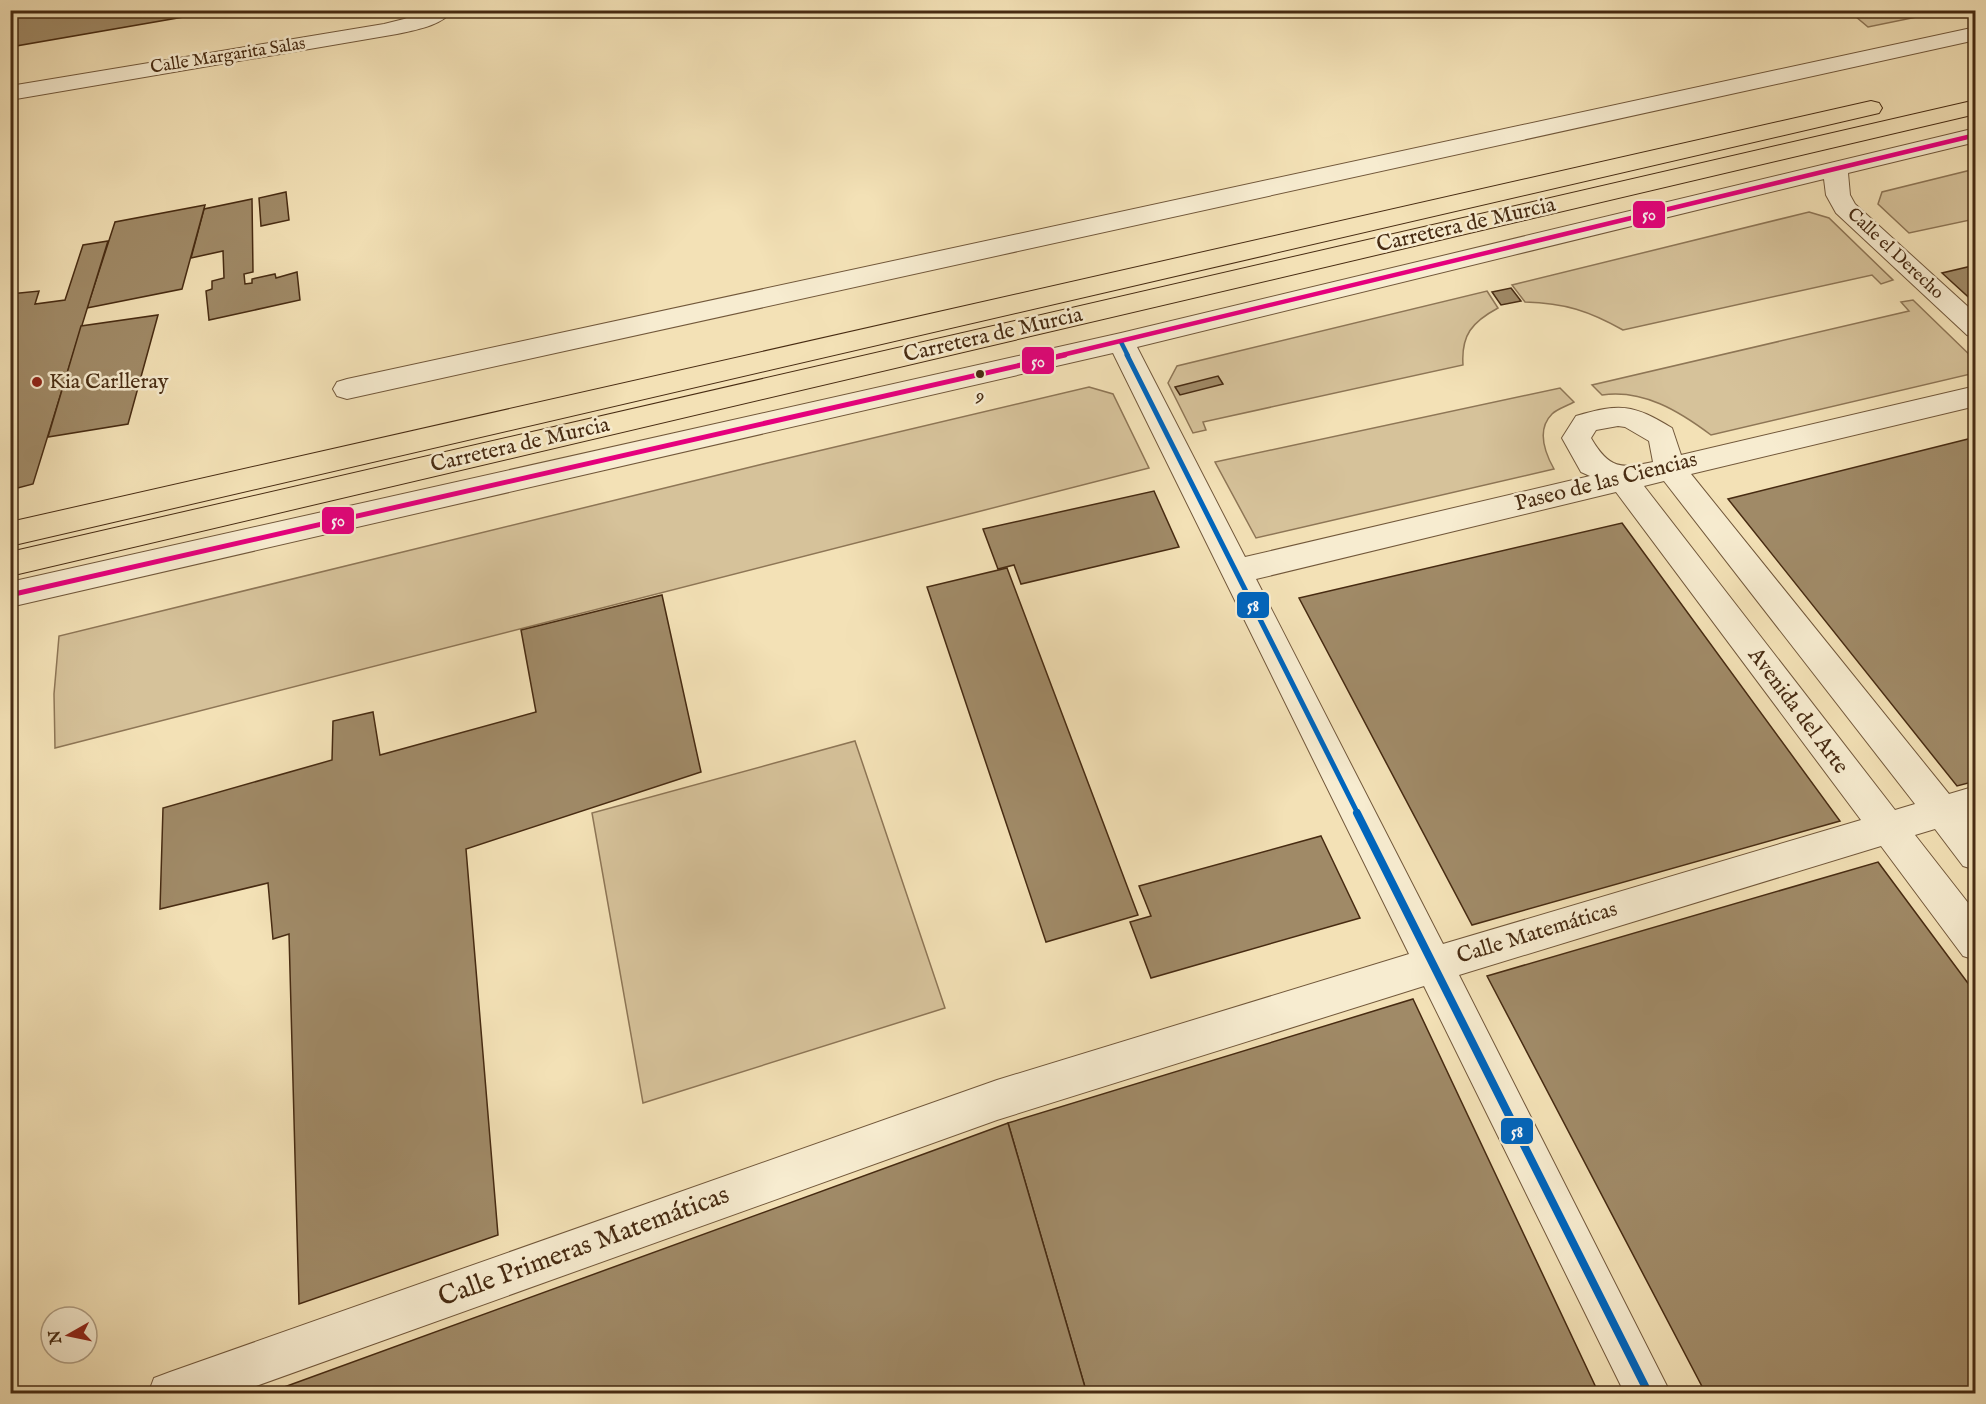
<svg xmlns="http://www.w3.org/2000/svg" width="1986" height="1404" viewBox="0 0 1986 1404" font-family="'IM FELL English',serif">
	<rect width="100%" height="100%" fill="#f3e1b6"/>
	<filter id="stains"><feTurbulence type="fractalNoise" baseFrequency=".00333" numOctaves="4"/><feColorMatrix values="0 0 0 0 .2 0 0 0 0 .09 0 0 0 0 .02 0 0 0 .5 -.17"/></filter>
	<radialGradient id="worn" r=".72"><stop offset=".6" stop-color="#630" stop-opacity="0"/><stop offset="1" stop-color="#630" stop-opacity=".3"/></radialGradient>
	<g fill="#d6c29a" stroke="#8e7656" stroke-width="1.5">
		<path d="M 1849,11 L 1946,11 L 1868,27 Z"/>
		<path d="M 1975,169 L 1975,219 L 1909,233 L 1878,204 L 1882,192 Z"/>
		<path d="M 1809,212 L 1829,218 L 1893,280 L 1881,284 L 1872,275 L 1623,330 C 1589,311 1565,303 1525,302 L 1512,285 Z"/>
		<path d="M 1487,291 L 1498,308 C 1472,322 1461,335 1463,365 L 1203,422 L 1206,430 L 1193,433 L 1168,383 L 1177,366 Z"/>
		<path d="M 1913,300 L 1975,360 L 1975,373 L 1711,435 C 1679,411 1643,389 1602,395 L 1592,385 L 1909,311 L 1901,302 Z"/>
		<path d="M 1089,387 L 1113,394 L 1149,468 L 55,748 L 54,694 L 59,636 L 763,464 Z"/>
		<path d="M 1560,388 L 1574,402 C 1567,406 1557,409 1552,414 C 1536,430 1545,453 1554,469 L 1256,538 L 1215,462 Z"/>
		<path d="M 855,741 L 945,1008 L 643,1103 L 592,813 Z"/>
	</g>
	<g fill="#a08a67" stroke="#472b12" stroke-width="1.5">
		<path d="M 19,10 L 224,10 L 10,47 L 10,12 Z"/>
		<path d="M 286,192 L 289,220 L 261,226 L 259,198 Z"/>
		<path d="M 252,199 L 253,272 L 244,274 L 245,284 L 252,283 L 252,279 L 275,274 L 276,278 L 297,272 L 300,300 L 209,320 L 206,291 L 212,289 L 212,281 L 224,278 L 223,251 L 191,258 L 204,209 Z"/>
		<path d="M 205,205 L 182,289 L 87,308 L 115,222 Z"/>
		<path d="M 108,241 L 33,484 L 10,490 L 10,294 L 39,291 L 35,304 L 65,300 L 83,245 Z"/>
		<path d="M 1976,265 L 1976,304 L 1942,273 Z"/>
		<path d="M 1511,288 L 1521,301 L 1501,305 L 1492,292 Z"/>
		<path d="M 158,315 L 128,424 L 48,437 L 81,326 Z"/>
		<path d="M 1218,376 L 1223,384 L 1180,395 L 1175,387 Z"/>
		<path d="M 1976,437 L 1976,781 L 1957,786 L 1728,499 Z"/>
		<path d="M 1154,491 L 1179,547 L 1021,584 L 1014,565 L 998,569 L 983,529 Z"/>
		<path d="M 1622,523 L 1840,821 L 1472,925 L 1299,598 Z"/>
		<path d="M 1007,568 L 1138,915 L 1046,942 L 927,587 Z"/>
		<path d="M 662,595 L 701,772 L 466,849 L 498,1235 L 299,1304 L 289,934 L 273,939 L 268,883 L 160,909 L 163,808 L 332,760 L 333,721 L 373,712 L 380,755 L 536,712 L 521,630 Z"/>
		<path d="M 1321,836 L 1360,918 L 1151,978 L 1130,922 L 1151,916 L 1139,886 Z"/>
		<path d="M 1878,862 L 1976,994 L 1976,1394 L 1706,1394 L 1487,976 Z"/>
		<path d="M 1413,999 L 1599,1394 L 1087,1394 L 1008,1123 Z"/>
		<path d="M 1008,1123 L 1087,1394 L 265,1394 L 943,1147 Z"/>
	</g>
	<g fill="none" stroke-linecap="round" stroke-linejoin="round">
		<defs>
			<g id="minor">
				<path d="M 427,10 L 453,10 C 442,26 415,30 397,34 L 10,100 L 10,86 L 384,24 L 404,19 Z"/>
				<path d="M 1976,27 L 1976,40 L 347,399 L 337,396 L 333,389 L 337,382 L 347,379 Z"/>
				<path d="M 1976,128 L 1976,142 L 1848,173 L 1850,195 L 1855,204 L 1976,314 L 1976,338 L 1967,335 L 1836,213 L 1826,195 L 1824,179 L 1137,347 L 1245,557 L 1590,476 L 1581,472 L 1562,438 L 1576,416 C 1620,403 1633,404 1672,428 L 1681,455 L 1976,386 L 1976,406 L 1691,474 L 1949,794 L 1976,786 L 1976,817 L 1969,819 L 1976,826 L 1976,870 L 1963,866 L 1935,829 L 1915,835 L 1976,913 L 1976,960 L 1963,956 L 1881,846 L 1459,975 L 1671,1394 L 1625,1394 L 1424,986 L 997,1120 L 234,1394 L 148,1394 L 154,1378 L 170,1372 L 997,1080 L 1409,954 L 1113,353 L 10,607 L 10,582 L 1121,333 ZM 1618,426 L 1625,427 L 1649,441 L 1653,462 C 1621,469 1609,469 1591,438 L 1596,430 ZM 1664,481 L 1915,804 L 1895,810 L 1644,486 ZM 1616,492 L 1861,820 L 1443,944 L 1256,579 Z"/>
			</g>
			<g id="major">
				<path d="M 1976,100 L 1976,114 L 10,576 L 10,552 Z"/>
				<path d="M 1871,101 L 1879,103 L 1882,108 L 1879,113 L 10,546 L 10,522 Z"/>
			</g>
		</defs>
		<use href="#minor" stroke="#72583b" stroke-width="2"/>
		<use href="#major" stroke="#472b12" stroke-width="2"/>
		<use href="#minor" fill="#f7ecd0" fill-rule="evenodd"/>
		<use href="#major" fill="#f3e1b6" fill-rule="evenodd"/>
		<defs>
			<path id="bus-1-far2" d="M 1121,342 L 1128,356"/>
			<path id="bus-1-far1" d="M 1127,355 L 1358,814"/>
			<path id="bus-1" d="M 1357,813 L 1649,1394"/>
			<path id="bus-2-far1" d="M 1058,356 L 1976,135"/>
			<path id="bus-2" d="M 10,595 L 1065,355"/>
		</defs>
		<use href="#bus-1-far2" stroke="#f7ecd0" stroke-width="8"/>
		<use href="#bus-1-far1" stroke="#f7ecd0" stroke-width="10"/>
		<use href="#bus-1" stroke="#f7ecd0" stroke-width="12"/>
		<use href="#bus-2-far1" stroke="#f7ecd0" stroke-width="8"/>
		<use href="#bus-2" stroke="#f7ecd0" stroke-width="10"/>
		<use href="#bus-1-far2" stroke="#0065bd" stroke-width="4.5"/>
		<use href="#bus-1-far1" stroke="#0065bd" stroke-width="5"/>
		<use href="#bus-1" stroke="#0065bd" stroke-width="8"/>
		<use href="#bus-2-far1" stroke="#e5007d" stroke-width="4.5"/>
		<use href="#bus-2" stroke="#e5007d" stroke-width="5"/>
	</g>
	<circle fill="#472b12" stroke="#f7ecd0" stroke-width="2" cx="980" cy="374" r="5"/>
	<circle fill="#8f2418" stroke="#f7ecd0" stroke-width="2" cx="37" cy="382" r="6"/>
	<g text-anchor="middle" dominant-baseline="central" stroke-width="5" stroke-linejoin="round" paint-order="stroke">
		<g font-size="18" fill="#472b12" stroke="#f7ecd0">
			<text transform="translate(228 56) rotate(-9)">Calle Margarita Salas</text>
			<text transform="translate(1895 254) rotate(43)">Calle el Derecho</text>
		</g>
		<g font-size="20" fill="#472b12" stroke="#f7ecd0">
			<text x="980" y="395">9</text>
		</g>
		<g font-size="22" fill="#472b12" stroke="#f7ecd0">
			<text transform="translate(1466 225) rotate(-13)">Carretera de Murcia</text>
			<text transform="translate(993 335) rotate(-13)">Carretera de Murcia</text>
			<text transform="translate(520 445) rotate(-13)">Carretera de Murcia</text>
			<text transform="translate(1606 482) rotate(-14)">Paseo de las Ciencias</text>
			<text transform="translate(1798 711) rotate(53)">Avenida del Arte</text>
			<text transform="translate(1537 933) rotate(-17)">Calle Matemáticas</text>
		</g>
		<g font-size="22" fill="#472b12" stroke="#f7ecd0" text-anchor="start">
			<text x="49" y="382">Kia Carlleray</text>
		</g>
		<g font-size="27" fill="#472b12" stroke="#f7ecd0">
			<text transform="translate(584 1247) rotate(-20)">Calle Primeras Matemáticas</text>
		</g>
	</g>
	<g stroke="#f7ecd0" stroke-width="2">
		<rect x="1632" y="200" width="34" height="29" rx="6" fill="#e5007d"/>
		<rect x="1021" y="346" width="34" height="29" rx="6" fill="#e5007d"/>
		<rect x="321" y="506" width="34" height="29" rx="6" fill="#e5007d"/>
		<rect x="1236" y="591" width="34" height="28" rx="6" fill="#0065bd"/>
		<rect x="1500" y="1117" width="34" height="28" rx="6" fill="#0065bd"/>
	</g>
	<g font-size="16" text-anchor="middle" font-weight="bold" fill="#fff">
		<text x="1649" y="220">50</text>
		<text x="1038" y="367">50</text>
		<text x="338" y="526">50</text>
		<text x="1253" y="611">58</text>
		<text x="1517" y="1137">58</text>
	</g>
	<rect width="1986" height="1404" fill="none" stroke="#f3e1b6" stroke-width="36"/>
	<rect x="12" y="12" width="1962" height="1380" fill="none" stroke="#472b12" stroke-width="3"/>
	<rect x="18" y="18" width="1950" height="1368" fill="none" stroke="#472b12" stroke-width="1.5"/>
	<g transform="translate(69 1335) rotate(261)"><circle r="28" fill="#f7ecd0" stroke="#b19f84" stroke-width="1.5"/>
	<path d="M0-4.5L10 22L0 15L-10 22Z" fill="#8f2418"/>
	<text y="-9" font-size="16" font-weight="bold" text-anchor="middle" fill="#472b12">N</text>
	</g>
	<rect width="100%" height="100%" filter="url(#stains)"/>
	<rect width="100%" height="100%" fill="url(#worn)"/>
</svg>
